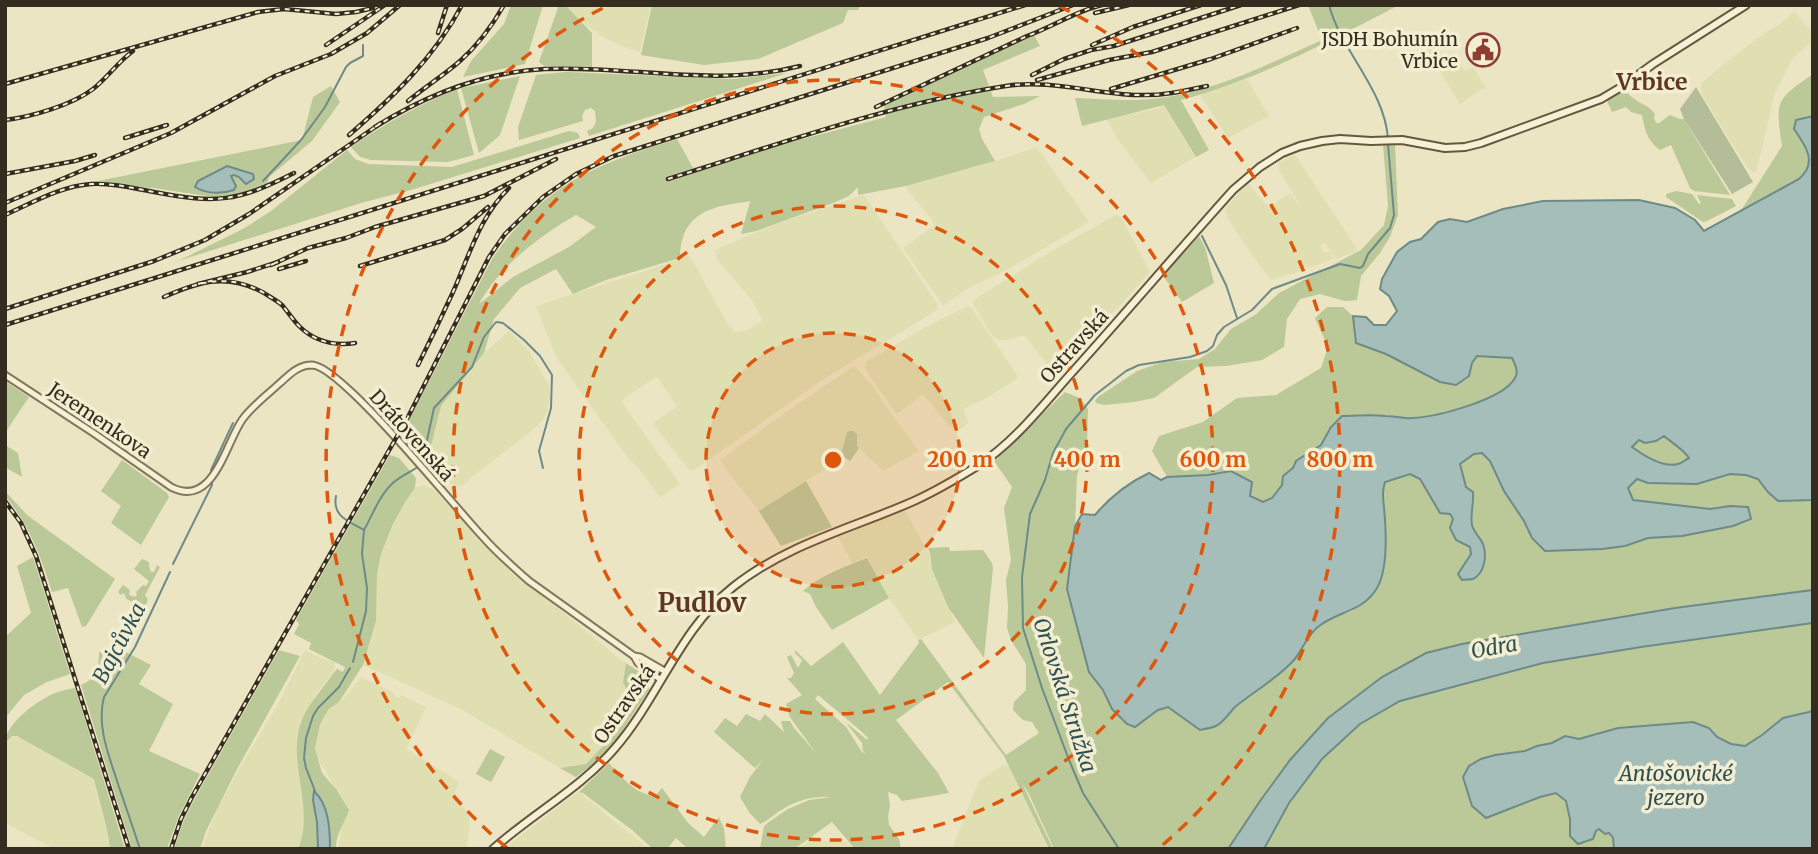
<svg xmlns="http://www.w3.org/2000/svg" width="1818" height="854" viewBox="0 0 1818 854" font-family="Merriweather,serif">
	<rect width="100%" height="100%" fill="#ebe5c3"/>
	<g fill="#e0dfb1">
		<path d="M 565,5 L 651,5 L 640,52 L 620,45 L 601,36 L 575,16 Z"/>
		<path d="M 1794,12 L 1813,33 L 1813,41 L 1792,59 L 1775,93 L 1757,169 L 1754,173 L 1748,168 L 1736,150 L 1704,98 L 1700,87 L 1703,82 L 1729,60 L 1769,30 L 1779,25 Z"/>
		<path d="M 1438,48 L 1444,57 L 1452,52 L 1465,71 L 1473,67 L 1486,88 L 1481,89 L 1460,104 L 1426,49 Z"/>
		<path d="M 1244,80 L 1248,81 L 1269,116 L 1228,138 L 1201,96 L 1203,94 Z"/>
		<path d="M 1161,106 L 1164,106 L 1195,157 L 1151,183 L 1119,141 L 1106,119 L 1160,108 Z"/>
		<path d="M 1037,147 L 1089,222 L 1010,268 L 965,290 L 943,306 L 903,248 L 934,226 L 931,218 L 907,190 L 906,186 L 987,164 Z"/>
		<path d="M 1295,155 L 1358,250 L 1356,252 L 1336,259 L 1324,242 L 1320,246 L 1325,253 L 1329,251 L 1334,259 L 1308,268 L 1307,266 L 1301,271 L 1271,280 L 1260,266 L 1229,221 L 1225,211 L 1226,207 L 1248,183 L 1270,209 L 1301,257 L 1269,207 L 1290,193 L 1304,212 L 1279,170 L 1278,164 L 1279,162 Z"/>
		<path d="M 864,195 L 938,305 L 937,310 L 822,380 L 693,471 L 689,470 L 654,425 L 656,421 L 675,408 L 676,405 L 660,380 L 657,377 L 636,390 L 621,401 L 680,484 L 660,497 L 639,469 L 628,458 L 563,367 L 555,354 L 536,306 L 669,263 L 688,255 L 694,263 L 728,325 L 736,332 L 745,331 L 761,322 L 762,319 L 752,300 L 717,259 L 715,250 L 776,224 Z"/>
		<path d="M 1116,215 L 1121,217 L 1150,272 L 1059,372 L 1053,372 L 1024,335 L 1007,340 L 998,340 L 993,337 L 973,304 L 975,299 L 1055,249 Z"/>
		<path d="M 968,306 L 971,307 L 1017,375 L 1017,379 L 981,401 L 964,408 L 964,411 L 968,423 L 958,431 L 949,426 L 923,394 L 899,413 L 896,413 L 866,371 L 865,362 L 935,322 Z"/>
		<path d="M 509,331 L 529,351 L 549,385 L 550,396 L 547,412 L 542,421 L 530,432 L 473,476 L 466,483 L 459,487 L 448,483 L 438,476 L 429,462 L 430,450 L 441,406 L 484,353 Z"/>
		<path d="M 854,366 L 872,385 L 892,415 L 919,451 L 883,471 L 857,446 L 857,434 L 854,431 L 848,432 L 842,453 L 835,462 L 759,511 L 730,475 L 720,460 L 786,412 Z"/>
		<path d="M 423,485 L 433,489 L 513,574 L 570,618 L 626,664 L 623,682 L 633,704 L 611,738 L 586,764 L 560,768 L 461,709 L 363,665 L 376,621 L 377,574 L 381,554 L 389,532 L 405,502 L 415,488 Z"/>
		<path d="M 905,511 L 929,553 L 932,569 L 955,622 L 918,640 L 895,606 L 893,605 L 867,556 L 852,563 L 837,535 Z"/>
		<path d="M 305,650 L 320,658 L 335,662 L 333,673 L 316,694 L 300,721 L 298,766 L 305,825 L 302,840 L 298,849 L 202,849 L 215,813 L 238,771 L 277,706 Z"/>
		<path d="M 361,677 L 391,691 L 397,698 L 399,698 L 401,695 L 426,707 L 406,749 L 458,781 L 459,783 L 453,798 L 467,811 L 470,817 L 467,849 L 338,849 L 342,827 L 349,811 L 317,757 L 315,747 L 320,725 L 329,709 L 343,699 Z"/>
		<path d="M 12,736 L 20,737 L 94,779 L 98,800 L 106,824 L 110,849 L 55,849 L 5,823 L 5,743 Z"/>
		<path d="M 1003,765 L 1009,766 L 1048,849 L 952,849 L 979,781 Z"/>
		<path d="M 579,792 L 649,849 L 503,849 L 576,793 Z"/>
		<path d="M 810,841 L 848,842 L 854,849 L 798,849 Z"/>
	</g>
	<g fill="#bbc898" fill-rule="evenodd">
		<path d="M 511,5 L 543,5 L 525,64 L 463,77 L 471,61 L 504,24 Z"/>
		<path d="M 559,5 L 565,5 L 592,33 L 592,67 L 544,66 L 539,62 Z"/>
		<path d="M 652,5 L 860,5 L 858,10 L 848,10 L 843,23 L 758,59 L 704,65 L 641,55 Z"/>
		<path d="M 1308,5 L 1399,5 C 1327,42 1260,79 1181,100 L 1209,150 L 1196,157 L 1164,105 L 1082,126 L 1075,98 C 1103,99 1132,102 1160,98 C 1217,91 1270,63 1322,40 Z"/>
		<path d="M 1034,35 L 1040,46 L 983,70 L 993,97 L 1040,96 L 1024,104 L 984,117 L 979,129 L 982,139 L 995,161 L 906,186 L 858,195 L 858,187 L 849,196 L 833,203 L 756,231 L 741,234 L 750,202 L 752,201 C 713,206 681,211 680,258 L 606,280 L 573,294 L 556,269 L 520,288 L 494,319 L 484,353 L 441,406 L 430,450 L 429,462 L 417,456 L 401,436 L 492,259 C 542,186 595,164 677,139 L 693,168 L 886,117 L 884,105 ZM 576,215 L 596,227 L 569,247 L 513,277 L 479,304 C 501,265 538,237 576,215 Z"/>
		<path d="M 566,72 L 733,79 L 787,73 L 589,136 L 587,131 L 593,128 L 596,122 L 595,111 L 591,108 L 585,110 L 582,116 L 583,121 L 519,140 L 518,127 L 536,75 Z"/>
		<path d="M 1813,74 L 1813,116 L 1796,120 L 1794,129 C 1806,145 1818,163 1799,179 L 1740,212 L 1782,146 C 1775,100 1776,100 1813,74 Z"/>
		<path d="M 520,76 L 500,135 L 479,153 L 461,88 Z"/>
		<path d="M 331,86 L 340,102 L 312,141 L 269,177 L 267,185 L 233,200 L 153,188 L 78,185 L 302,140 L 313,97 Z"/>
		<path d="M 457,89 L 474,155 L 448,162 L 371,160 L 360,157 L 351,147 C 384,124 420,104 457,89 Z"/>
		<path d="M 1625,90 C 1633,102 1647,103 1655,114 L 1654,118 L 1656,123 L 1659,123 L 1670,115 L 1680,119 L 1684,119 L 1730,195 L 1694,191 L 1690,188 L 1671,145 L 1660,150 C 1647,140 1645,131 1642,115 L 1631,112 L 1626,107 L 1612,112 L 1607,101 Z"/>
		<path d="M 569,131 L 578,133 L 580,138 L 411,190 L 361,203 L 178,261 L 243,229 L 271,211 L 347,150 L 355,159 L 368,164 L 452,167 Z"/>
		<path d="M 1383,144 L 1395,144 L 1398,215 L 1390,237 L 1380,253 L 1361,276 L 1357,300 L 1345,301 L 1320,294 L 1300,299 L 1287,319 L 1284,347 L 1262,360 L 1226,366 L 1197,367 L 1154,398 L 1134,402 L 1104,405 L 1096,403 L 1095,401 L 1098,397 L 1137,371 L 1163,362 L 1199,359 L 1215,349 L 1231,329 L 1255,315 L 1279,293 L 1361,250 L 1384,225 L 1388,206 Z"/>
		<path d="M 1676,191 L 1692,194 L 1699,204 L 1701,203 L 1697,195 L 1732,199 L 1736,206 L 1707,221 L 1703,222 L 1666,197 L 1666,194 Z"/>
		<path d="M 1199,236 L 1205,247 L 1214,283 L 1182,302 L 1163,276 Z"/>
		<path d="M 1327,307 L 1343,307 L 1353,316 L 1356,343 L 1386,354 L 1427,376 L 1456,385 L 1469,376 L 1472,363 L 1477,356 L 1512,358 C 1515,364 1519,372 1515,378 C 1502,400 1435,417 1411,418 C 1402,419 1393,415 1384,415 C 1368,416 1347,423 1331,427 L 1321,445 L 1296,461 L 1293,468 L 1284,476 L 1282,484 L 1272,498 L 1263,502 L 1250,496 L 1231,471 L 1208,475 L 1167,477 L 1152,451 L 1159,436 L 1203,422 L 1237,398 L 1276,395 L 1321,368 L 1328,347 L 1315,318 Z"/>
		<path d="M 5,381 L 29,397 L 5,433 Z"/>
		<path d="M 1065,392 L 1080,398 L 1088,409 L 1087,445 L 1077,475 L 1075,526 L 1067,589 L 1089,672 L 1103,690 L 1112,709 L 1150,717 L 1158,710 L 1168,707 L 1200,730 L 1218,725 L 1235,708 L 1303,649 L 1313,631 L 1325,621 L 1352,611 L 1383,569 L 1384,549 L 1384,509 L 1382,493 L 1384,482 L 1410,474 L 1420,479 L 1439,513 L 1450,514 L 1453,519 L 1450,528 L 1456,540 L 1470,547 L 1471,554 L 1458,574 L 1473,579 C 1484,569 1489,557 1482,542 C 1480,537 1474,533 1473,528 C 1469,516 1471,504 1473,493 L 1466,488 L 1460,463 L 1474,454 L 1482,453 L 1490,461 L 1504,491 L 1524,521 L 1532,538 L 1545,551 L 1602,549 L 1625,546 L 1648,538 L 1683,536 L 1733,526 L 1751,519 L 1730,506 L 1710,509 L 1633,500 L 1628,488 L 1637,478 L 1697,484 L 1730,474 L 1746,475 L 1758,479 L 1768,492 L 1804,501 L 1813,500 L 1813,590 L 1675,608 L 1328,718 L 1290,760 L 1260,801 L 1228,849 L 1054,849 L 1029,794 L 1022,783 L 1053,849 L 1049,849 L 1004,756 L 948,682 L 896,720 L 938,773 L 949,793 L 902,801 L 897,795 L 888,792 L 890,806 L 888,816 L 889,825 L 899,839 L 901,849 L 855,849 L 832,822 L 794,849 L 760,849 L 764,826 L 769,822 L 788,809 L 809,800 L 831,797 C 814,796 798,800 783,809 C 775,813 768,821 760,824 L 749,812 L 740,797 L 750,777 L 763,760 L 755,768 L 714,732 L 725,718 L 737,726 L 746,714 L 760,721 L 765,714 L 784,732 L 781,721 L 790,721 L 794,728 L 815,752 L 790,717 L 786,704 L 802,695 L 787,678 L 791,678 L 794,673 L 787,657 L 791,655 L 798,668 L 802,660 L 795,653 L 795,650 L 811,666 L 843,642 L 880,695 L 919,643 L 918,640 L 921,639 L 1006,755 L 1039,733 L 1032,722 L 1023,720 L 1013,710 L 1014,702 L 1026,690 L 1026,664 L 1011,640 L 1007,628 L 1008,606 L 1006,580 L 1011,560 L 1004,508 L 1012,487 L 994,461 ZM 818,695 L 861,731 L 869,739 L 866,739 L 848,724 L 847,724 L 862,743 L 863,751 L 866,754 L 862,752 L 846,727 L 815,699 Z"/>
		<path d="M 850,431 L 854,431 L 857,434 L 857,446 L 859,448 L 850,461 L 841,455 L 847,432 Z"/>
		<path d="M 1664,436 C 1672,444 1682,449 1689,458 C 1686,460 1683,462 1679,464 C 1664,469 1643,455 1632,447 L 1639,440 L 1656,441 Z"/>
		<path d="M 5,445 L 18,453 L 22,477 L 5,467 Z"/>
		<path d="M 390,455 L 399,458 L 416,478 L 415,488 L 405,502 L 392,526 L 381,554 L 377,574 L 376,621 L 363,665 L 339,702 L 329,709 L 324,717 L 320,725 L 315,748 L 322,773 L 336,789 L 349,810 C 345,823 335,835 336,849 L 330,849 L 328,823 L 314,806 L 317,822 L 318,849 L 298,849 C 315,810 288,766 300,725 C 305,707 322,690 332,675 L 337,669 L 343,672 L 345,667 L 309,649 L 311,643 L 294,634 L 299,624 L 296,620 Z"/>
		<path d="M 122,460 L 167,493 L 169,497 L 141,545 L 111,523 L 121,506 L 101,491 Z"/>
		<path d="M 806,481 L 832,527 L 781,546 L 759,511 Z"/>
		<path d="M 5,491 L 27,515 L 115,579 L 86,626 L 82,627 L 68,588 L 52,592 C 41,557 29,524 5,496 Z"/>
		<path d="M 949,547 L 950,551 L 983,550 L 992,563 L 993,568 L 984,658 L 948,607 L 932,569 L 930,553 L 928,548 Z"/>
		<path d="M 33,557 L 70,674 L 47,682 L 24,695 L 5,718 L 5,637 L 31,613 L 17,566 Z"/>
		<path d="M 867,558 L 889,598 L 832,630 L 816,607 L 810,594 L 803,591 C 821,575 844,567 867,558 Z"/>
		<path d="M 142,559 L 149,562 L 149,566 L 151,572 L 154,572 L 157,565 L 160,567 L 145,595 L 148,600 L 145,607 L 143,608 L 125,598 L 126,596 L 123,593 L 121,595 L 118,592 L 123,585 L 130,590 L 129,595 L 135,597 L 137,595 L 136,592 L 143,585 L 146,586 L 149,581 L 134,569 Z"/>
		<path d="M 1813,623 L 1813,711 L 1803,712 L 1745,746 L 1731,744 L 1717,737 L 1709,728 L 1693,722 L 1618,728 L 1579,739 L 1565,736 L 1552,743 L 1537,746 L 1525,751 L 1495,755 L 1469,766 L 1463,777 L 1467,792 L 1501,813 L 1540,797 L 1556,792 L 1566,801 L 1570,819 L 1570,836 L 1578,844 C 1591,841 1590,842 1596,831 L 1601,829 C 1611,834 1613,838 1614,849 L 1264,849 L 1289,803 L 1322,759 L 1360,724 L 1400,701 L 1543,663 L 1641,647 Z"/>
		<path d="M 114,646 L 151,665 L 139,684 L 173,704 L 149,751 L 200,774 L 178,818 L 167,849 L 132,849 L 81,685 C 97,678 99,668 99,652 L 105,653 Z"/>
		<path d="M 279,650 L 300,656 L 236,771 L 206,831 L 200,849 L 174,849 L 184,820 L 195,798 Z"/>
		<path d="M 622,661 L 648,677 L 649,690 L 615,741 L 596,762 L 576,777 L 560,768 L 586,764 L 611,738 L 633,704 L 623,682 L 626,664 Z"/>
		<path d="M 75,688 L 125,849 L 110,849 C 108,825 99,803 94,779 L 17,736 L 12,736 L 5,743 C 5,723 40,698 58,692 C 63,690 69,689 75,688 Z"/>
		<path d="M 490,749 L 505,757 L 491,782 L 476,774 Z"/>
		<path d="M 609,763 C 621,776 637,797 656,795 L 662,788 L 688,823 L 704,837 L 719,817 L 724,829 L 726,849 L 688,849 L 676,838 L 667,849 L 653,849 L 632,830 L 583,793 L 579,792 Z"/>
	</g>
	<path fill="#b3bd97" d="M 1696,87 L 1753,182 L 1732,194 L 1684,119 L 1680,109 Z"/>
	<g fill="#a5beba" stroke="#6d8b88" stroke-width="2" fill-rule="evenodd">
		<path d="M 1813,116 L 1813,500 L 1778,501 L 1768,492 L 1758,479 L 1746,475 L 1730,474 L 1697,484 L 1648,483 L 1637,479 L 1628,488 L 1633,500 L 1710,509 L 1730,506 L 1748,507 L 1751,519 L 1733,526 L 1682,536 L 1648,538 L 1625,546 L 1602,549 L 1545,551 L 1532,538 L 1524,521 L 1504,491 L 1490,461 L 1482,453 L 1474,454 L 1460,464 L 1466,487 L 1473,492 C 1474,505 1470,513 1472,525 C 1474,533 1480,537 1483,544 C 1487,555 1485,573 1473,579 C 1469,580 1465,579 1462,580 L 1458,574 L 1471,554 L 1470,547 L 1456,540 L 1450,528 L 1453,519 L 1450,514 L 1440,513 L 1420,479 L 1410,474 L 1385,482 C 1382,491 1383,498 1384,508 C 1386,529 1388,569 1377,588 C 1363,612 1338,611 1319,626 C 1308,634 1303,649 1294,660 C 1277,679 1254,691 1235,707 C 1229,713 1224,722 1216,726 C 1211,728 1205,729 1200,730 L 1168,707 L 1158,710 L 1135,727 L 1127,724 L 1112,709 L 1103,690 L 1089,672 L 1067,589 L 1075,526 L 1082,514 L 1095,515 C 1110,497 1128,483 1149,473 L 1161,480 L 1167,477 L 1208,475 L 1231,471 L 1252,482 L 1250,496 L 1263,502 L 1272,498 L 1282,485 L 1283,476 L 1293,468 L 1296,461 L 1321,445 L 1331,427 L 1342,416 C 1357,416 1371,414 1385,416 C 1394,416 1403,419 1412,418 C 1436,417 1503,400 1515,378 C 1519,372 1515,364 1512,358 L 1477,356 L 1472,363 L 1469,376 L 1456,385 L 1440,382 L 1386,354 L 1356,343 L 1353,316 L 1366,317 L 1374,325 L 1386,325 L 1397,311 L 1389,296 L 1380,289 L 1382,279 L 1397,252 L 1410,242 L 1421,239 L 1438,222 L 1450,219 L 1467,222 L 1503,209 L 1543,201 L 1639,200 L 1675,208 L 1695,220 L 1704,231 L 1799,179 C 1818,163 1806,146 1794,129 L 1796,120 ZM 1664,436 C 1672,443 1683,449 1689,458 C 1685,460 1682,463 1678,464 C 1664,468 1643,455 1632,447 L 1639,440 L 1645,443 L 1656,441 Z"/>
		<path d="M 227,166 L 253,174 L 254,179 L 246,184 L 239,177 L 234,175 L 231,176 L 236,186 L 234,190 C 222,194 206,194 195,187 L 198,181 Z"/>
		<path d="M 1813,590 L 1813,623 L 1641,647 L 1543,663 L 1400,701 L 1360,724 L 1322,759 L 1289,803 L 1264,849 L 1228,849 L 1260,801 L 1290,760 L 1328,718 L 1382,677 L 1426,653 L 1462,644 L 1675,608 Z"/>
		<path d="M 1813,711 L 1813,849 L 1614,849 L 1613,838 L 1609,833 L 1605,834 L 1599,829 L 1596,831 L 1593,839 L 1578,844 L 1570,836 L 1570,819 L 1566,801 L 1556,793 L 1540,797 L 1486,818 L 1472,806 L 1463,777 L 1469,766 L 1481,759 L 1495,755 L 1525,751 L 1537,746 L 1552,743 L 1565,736 L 1579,739 L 1618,728 L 1693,722 L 1709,728 L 1717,737 L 1731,744 L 1745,746 L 1762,735 L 1783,718 Z"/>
		<path d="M 314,791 C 329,805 330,829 330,849 L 318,849 L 317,822 L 313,800 Z"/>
	</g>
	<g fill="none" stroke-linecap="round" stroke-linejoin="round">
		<g stroke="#6d8b88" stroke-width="2">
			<path d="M 1329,5 C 1341,51 1385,90 1388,139"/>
			<path d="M 263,181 L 301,140 L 325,107 L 346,67 L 350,63 L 363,56 L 363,45"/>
			<path d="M 1202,236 L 1226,285 L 1237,318"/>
			<path d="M 422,463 L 434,408 L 472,367 L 484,337 L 496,322 L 503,323 L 524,340 L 540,356 L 552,375 L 551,408 L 539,451 L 543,468"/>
			<path d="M 211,473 L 211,470 L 233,423"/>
			<path d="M 336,496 C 332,517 349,521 364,530 L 362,554 L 367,588 L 366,611 L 353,662"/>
			<path d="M 364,530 C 373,514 380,494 394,482 C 401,476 410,472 418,467"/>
			<path d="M 173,564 L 212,485 L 212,478"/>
			<path d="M 315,791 L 306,768 L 304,758 L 306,738 L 313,716 L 318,708 L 339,687 L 350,668"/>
			<path d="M 140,849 C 133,828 126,807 119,787 C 110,758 96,727 104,697 L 135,647 L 170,572"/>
			<path d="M 1119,849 L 1083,793 L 1069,760 L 1042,688 L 1023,628 L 1022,577 L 1030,514 L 1045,480 L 1053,453 L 1066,429 L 1095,395 L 1126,371 L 1139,365 L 1190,357 L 1207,351 L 1213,346 L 1217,335 L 1224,327 L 1252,310 L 1272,289 L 1340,264 L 1360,268 L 1363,266 L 1368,254 L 1390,228 L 1394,215 L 1388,144"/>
		</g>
		<defs>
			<g id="tertiary">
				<path d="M 5,375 L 95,434 L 171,487 C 213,509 225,445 242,420 C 252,406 267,395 280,383 C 289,375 298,365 312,365 C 342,366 456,509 483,537 C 497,553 513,567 529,581 L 634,656 L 640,657 L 666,672"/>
				<path d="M 634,656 L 638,663 L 661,680"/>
			</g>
			<path id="secondary" d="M 493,849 C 532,814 581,788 615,748 C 659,697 680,629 733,587 C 787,544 853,528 914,501 C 936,491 958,478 979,465 C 1017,440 1045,402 1076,368 C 1129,309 1180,249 1233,190 L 1260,167 L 1282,153 L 1300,146 L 1322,141 L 1340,139 L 1371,141 L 1402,140 L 1445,148 L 1465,147 L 1481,143 L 1601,99 L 1623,86 L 1653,64 L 1746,5"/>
		</defs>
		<use href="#tertiary" stroke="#83775b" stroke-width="9"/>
		<use href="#secondary" stroke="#65583e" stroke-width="10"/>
		<use href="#tertiary" stroke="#f6f1d6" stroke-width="5"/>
		<use href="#secondary" stroke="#f6f1d6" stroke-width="6"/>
		<defs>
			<g id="rail">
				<path d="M 1095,13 L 1129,5"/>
				<path d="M 438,33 L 447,5"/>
				<path d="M 326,45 L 385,5"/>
				<path d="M 1092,45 L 1133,27 L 1201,5"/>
				<path d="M 1032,75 L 1064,59 L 1091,50 L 1114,46 L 1241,5"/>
				<path d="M 1037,80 L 1109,60 L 1152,52 L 1299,5"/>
				<path d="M 5,84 L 258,12 L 284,9 L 336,14 L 356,12 L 373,8"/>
				<path d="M 1111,89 L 1211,59 L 1297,28"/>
				<path d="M 408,101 C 425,87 444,75 460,61 C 478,45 492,26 504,5"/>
				<path d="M 876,107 L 1027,36 C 1052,27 1076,11 1102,5"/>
				<path d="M 5,120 C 31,117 72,105 93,89 C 107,78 118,62 133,51"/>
				<path d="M 375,127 C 426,95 484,72 545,69 C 630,65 715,88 800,66"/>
				<path d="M 349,135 C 393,97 434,58 462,5"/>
				<path d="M 125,138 L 167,125"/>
				<path d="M 5,174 L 75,161 L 95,155"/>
				<path d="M 668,179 C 779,144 890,104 1006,86 C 1050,79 1095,94 1138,95 C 1162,96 1184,91 1207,86"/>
				<path d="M 5,203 L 171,133 L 275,76 L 331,54 L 367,33 L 400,5"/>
				<path d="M 5,215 C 32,203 61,186 91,184 C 112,183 133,188 154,192 C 217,204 237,202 294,173"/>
				<path d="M 271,265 L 308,248 L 346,238 L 375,227 L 484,196 L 556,159"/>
				<path d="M 360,266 L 445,240 L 462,229 L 488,207"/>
				<path d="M 279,269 L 306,261"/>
				<path d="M 198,284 L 247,272 L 278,262"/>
				<path d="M 164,297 C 200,281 228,273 264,293 C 270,297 276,300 282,305 C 288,312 293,320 299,326 C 315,342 334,346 355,343"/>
				<path d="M 5,309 L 154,261 L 205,240 L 249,214 L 381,123"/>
				<path d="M 5,325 L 1025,5"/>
				<path d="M 418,365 C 430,341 442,316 453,292 C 469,256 480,216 509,188"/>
				<path d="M 5,501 L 21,523 L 36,556 L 129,849"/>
				<path d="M 171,849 L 181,819 L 192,797 L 408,417 L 489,257 L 505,234 L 543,197 L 576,174 L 614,156 L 988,38 L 1073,5"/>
			</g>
		</defs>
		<use href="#rail" stroke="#342c1e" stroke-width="4.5"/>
		<use href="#rail" stroke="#f3eed2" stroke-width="2" stroke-dasharray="5" stroke-linecap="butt"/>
	</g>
	<circle cx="833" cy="460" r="127" fill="#df570d" fill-opacity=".12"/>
	<g fill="none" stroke="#df570d" stroke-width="3.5" stroke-dasharray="12 9">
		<circle cx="833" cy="460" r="127"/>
		<circle cx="833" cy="460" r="254"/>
		<circle cx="833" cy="460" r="380"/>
		<path d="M507 848A507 507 0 0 1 607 6M1059 6A507 507 0 0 1 1159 848"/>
	</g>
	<defs>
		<symbol id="civic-ring" viewBox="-11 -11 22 22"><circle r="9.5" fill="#f3eed2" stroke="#8e3d30" stroke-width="1.5"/><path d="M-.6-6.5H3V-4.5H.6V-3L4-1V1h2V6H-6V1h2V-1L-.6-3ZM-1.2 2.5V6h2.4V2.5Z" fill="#8e3d30"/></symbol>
	</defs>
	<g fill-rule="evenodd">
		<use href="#civic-ring" x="1464" y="31" width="38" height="38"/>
	</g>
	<g text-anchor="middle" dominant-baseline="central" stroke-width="7" stroke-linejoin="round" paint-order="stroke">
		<g font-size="19" fill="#342c1e" stroke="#f3eed2" text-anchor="end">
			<text x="1458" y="39">JSDH Bohumín<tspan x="1458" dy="22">Vrbice</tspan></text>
		</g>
		<g font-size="19" fill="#342c1e" stroke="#f3eed2">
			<text transform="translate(1074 346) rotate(-48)">Ostravská</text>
			<text transform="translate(100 420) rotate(34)">Jeremenkova</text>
			<text transform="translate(412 435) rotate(48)">Drátovenská</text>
			<text transform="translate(624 704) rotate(-55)">Ostravská</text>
		</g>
		<g font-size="21" font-style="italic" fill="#2f5053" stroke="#f3eed2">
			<text transform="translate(119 643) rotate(-62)">Bajcůvka</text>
			<text transform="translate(1494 647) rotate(-10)">Odra</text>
			<text transform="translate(1065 695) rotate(72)">Orlovská Stružka</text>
			<text x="1676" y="773">Antošovické<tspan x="1676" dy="24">jezero</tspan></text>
		</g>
		<g font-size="23" font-weight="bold" fill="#5e3721" stroke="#f3eed2">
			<text x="1652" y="81">Vrbice</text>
		</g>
		<g font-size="26" font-weight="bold" fill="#5e3721" stroke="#f3eed2">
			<text x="702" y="602">Pudlov</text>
		</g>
	</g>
	<circle cx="833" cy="460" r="10" fill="#df570d" stroke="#f3eed2" stroke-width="3.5"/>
	<g font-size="21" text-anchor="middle" font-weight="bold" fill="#df570d" stroke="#f3eed2" stroke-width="7" stroke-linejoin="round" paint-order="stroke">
		<text x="960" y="467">200 m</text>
		<text x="1087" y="467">400 m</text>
		<text x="1213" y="467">600 m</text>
		<text x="1340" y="467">800 m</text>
	</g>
	<rect width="1818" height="854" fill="none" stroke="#342c1e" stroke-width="14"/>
</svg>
